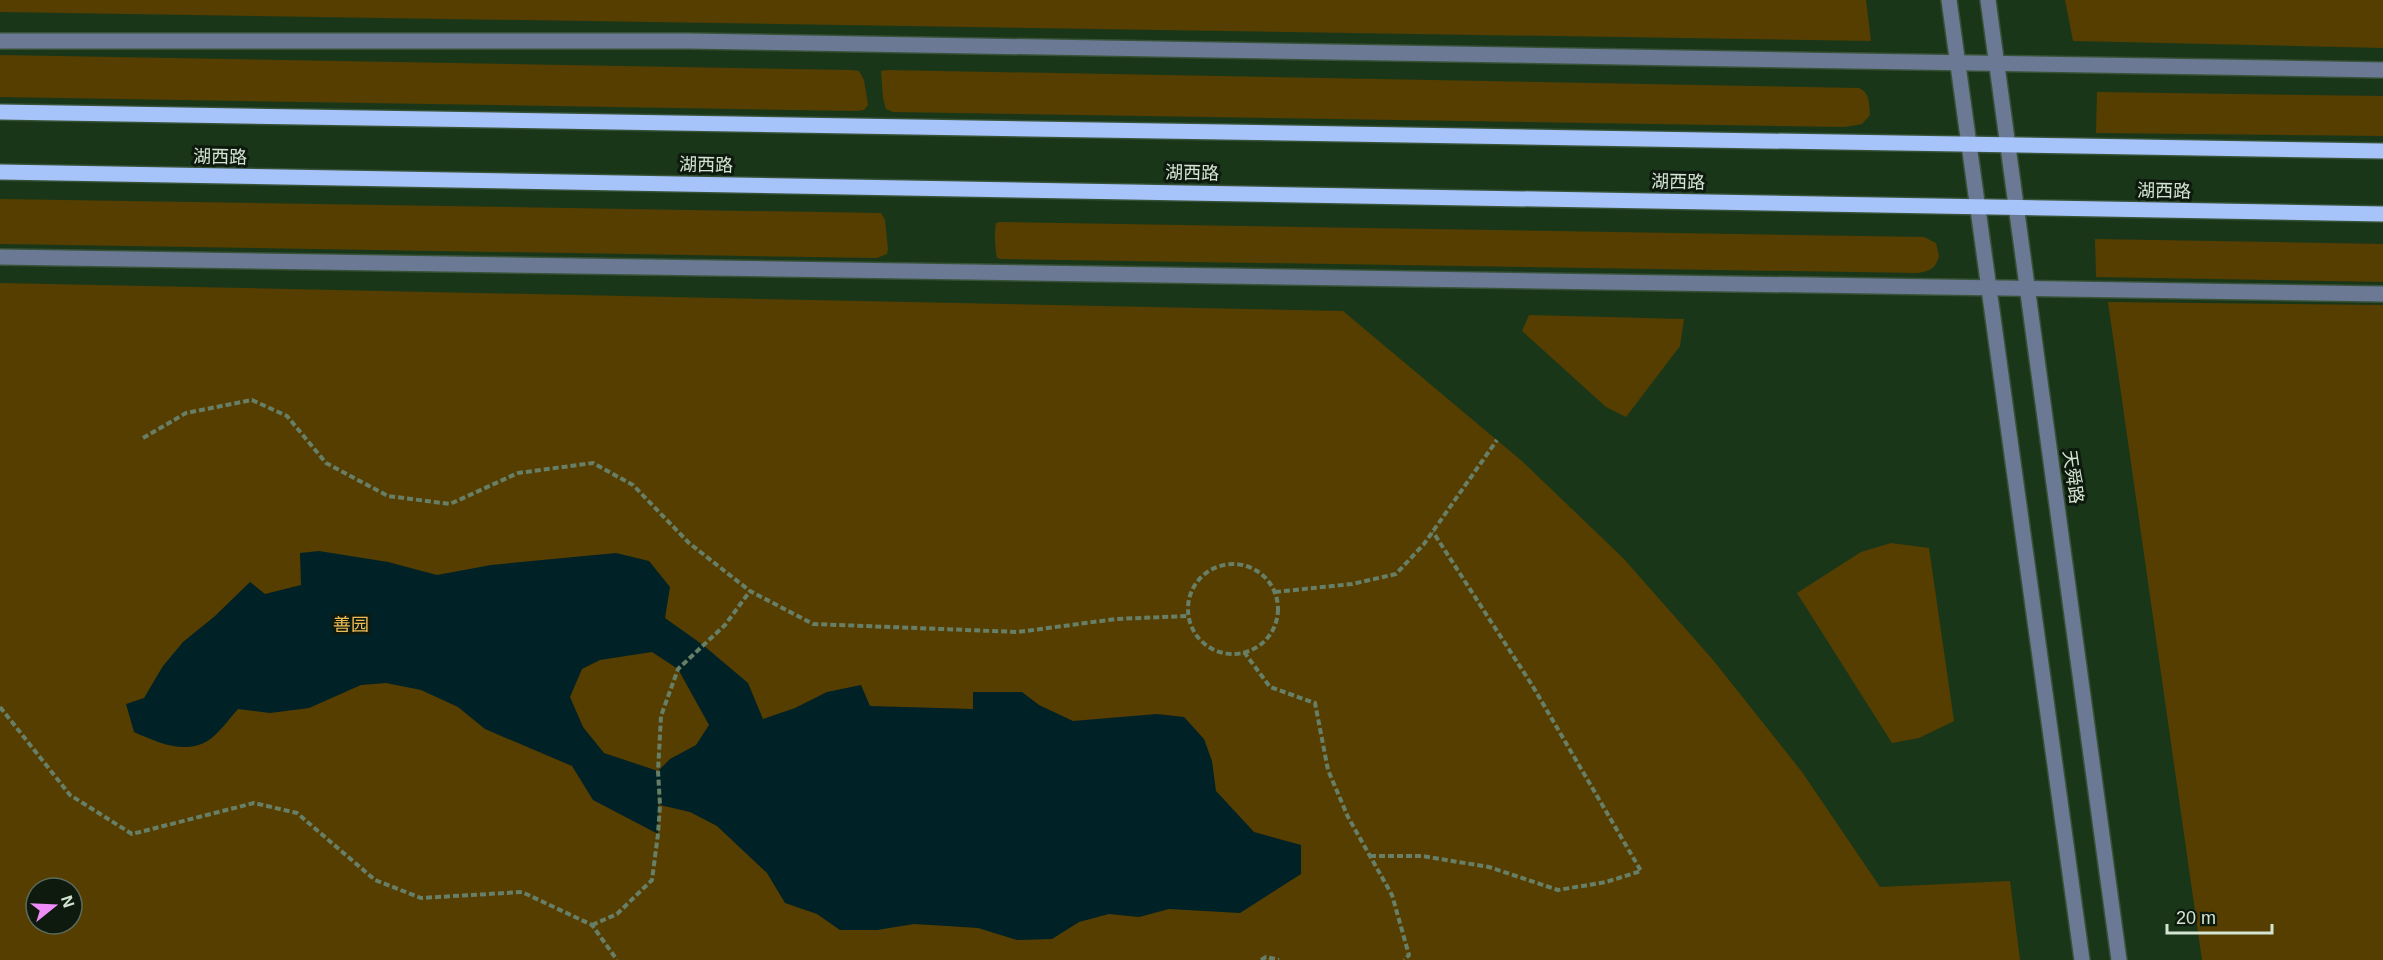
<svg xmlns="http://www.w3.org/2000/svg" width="2383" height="960" viewBox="0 0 2383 960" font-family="Helvetica,'Noto Sans SC',sans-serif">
	<rect width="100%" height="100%" fill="#1a3619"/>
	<g fill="#563e01" fill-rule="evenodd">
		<path d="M 0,0 L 1866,0 L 1871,41 L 0,12 Z"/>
		<path d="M 2065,0 L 2383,0 L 2383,48 L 2073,41 Z"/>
		<path d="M 0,55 L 851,70 L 859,71 L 864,80 L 868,105 L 864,110 L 856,111 L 0,97 Z"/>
		<path d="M 888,70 L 1859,88 C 1870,93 1869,103 1870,115 L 1862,124 L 1845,127 L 893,112 L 886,109 L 883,98 L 881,71 Z"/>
		<path d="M 2097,92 L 2383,96 L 2383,136 L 2096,133 Z"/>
		<path d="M 0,199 L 881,213 L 885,220 L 888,249 L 887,254 L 877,258 L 0,244 Z"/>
		<path d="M 1000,222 L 1924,237 L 1936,243 L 1939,256 C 1936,268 1930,271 1918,273 L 1001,259 L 997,258 C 995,248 994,234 996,223 Z"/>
		<path d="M 2095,239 L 2383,244 L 2383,282 L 2096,277 Z"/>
		<path d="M 0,283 L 1343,311 L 1523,462 L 1624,559 L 1713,660 L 1802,772 L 1880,887 L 2010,881 L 2020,960 L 0,960 ZM 36,888 L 72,888 L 72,924 L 36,924 Z"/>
		<path d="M 2108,302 L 2383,305 L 2383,960 L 2202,960 Z"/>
		<path d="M 1529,315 L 1684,319 L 1680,346 L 1626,417 L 1606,407 L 1522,331 Z"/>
		<path d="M 1891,543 L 1929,548 L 1954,721 L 1919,738 L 1892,743 L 1797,593 L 1861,552 Z"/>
	</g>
	<path fill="#002125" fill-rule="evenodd" d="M 319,551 L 388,562 L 437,575 L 491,565 L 616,553 L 649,561 L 670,587 L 665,618 L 703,645 L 748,683 L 763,719 L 795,708 L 827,692 L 861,685 L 870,706 L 973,709 L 973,692 L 1022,692 L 1039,705 L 1073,721 L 1157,714 L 1184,717 L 1204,739 L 1212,761 L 1216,791 L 1254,832 L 1301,845 L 1301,874 L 1240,913 L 1169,909 L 1139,917 L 1109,914 L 1079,922 L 1052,939 L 1017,940 L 978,928 L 947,926 L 914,924 L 877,930 L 840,930 L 817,914 L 785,903 L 767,873 L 717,826 L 690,812 L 660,805 L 659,788 L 658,834 L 593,800 L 572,766 L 485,729 L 458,707 L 421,690 L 386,683 L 361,685 L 309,708 L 270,713 L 238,709 C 230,718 222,729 213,737 C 189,757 159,743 134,732 L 126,704 L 144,698 L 163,666 L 183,642 L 215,616 L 250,582 L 265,594 L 301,585 L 300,553 ZM 652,652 L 678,669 L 709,725 L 696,745 L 670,759 L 658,771 L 604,753 L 583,727 L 570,697 L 582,669 L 600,660 Z"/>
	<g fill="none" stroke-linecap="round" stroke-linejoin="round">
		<defs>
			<g id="minor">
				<path d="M 1949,0 L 2082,960"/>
				<path d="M 1988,0 L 2119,960"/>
				<path d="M 0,41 L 689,41 L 2383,70"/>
				<path d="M 0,257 L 2383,294"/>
			</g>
			<g id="major">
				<path d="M 0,112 L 2383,151"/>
				<path d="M 0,172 L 2383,214"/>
			</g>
		</defs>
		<use href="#minor" stroke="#385237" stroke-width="18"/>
		<use href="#major" stroke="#385237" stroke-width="18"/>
		<g stroke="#677f66" stroke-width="4" stroke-dasharray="6 3" stroke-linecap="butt">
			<path d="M 143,438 L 186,413 L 252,400 L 287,416 L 326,463 L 388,496 L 450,504 L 518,473 L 593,463 L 633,485 L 689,543 L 750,591 L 813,624 L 1018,632 L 1116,619 L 1188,616"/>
			<circle cx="1233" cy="609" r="45"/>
			<path d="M 1275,592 L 1352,584 L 1396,574 L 1424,544 L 1497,440"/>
			<path d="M 1244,652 L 1270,687 L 1315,703 L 1328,770 L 1348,817 L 1392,895 L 1409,955 L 1404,960"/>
			<path d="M 0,707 L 70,795 L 132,834 L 254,803 L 297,813 L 375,880 L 421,898 L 522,892 L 592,925 L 617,960"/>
			<path d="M 1370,856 L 1422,856 L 1489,867 L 1558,890 L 1606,882 L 1641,871 L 1532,685 L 1433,532"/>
			<path d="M 592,925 L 617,914 L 652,880 L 658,834 L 660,805 L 658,771 L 661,716 L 678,669 L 725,625 L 750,591"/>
			<path d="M 1261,960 L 1266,957 L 1279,960"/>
		</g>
		<use href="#minor" stroke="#6b7994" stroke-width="15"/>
		<use href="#major" stroke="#a6c3fa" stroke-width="15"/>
	</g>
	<g text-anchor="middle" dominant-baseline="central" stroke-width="6" stroke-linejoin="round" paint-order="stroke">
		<g font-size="18" fill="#d3e5d2" stroke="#0e1a0e">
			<text transform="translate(220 157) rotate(1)">湖西路</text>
			<text transform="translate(706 165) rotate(1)">湖西路</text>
			<text transform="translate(1192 173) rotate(1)">湖西路</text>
			<text transform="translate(1678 182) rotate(1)">湖西路</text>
			<text transform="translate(2164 191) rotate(1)">湖西路</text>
			<text transform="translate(2073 477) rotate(82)">天舜路</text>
		</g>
		<g font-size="18" fill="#edbd58" stroke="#0e1a0e">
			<text x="351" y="625">善园</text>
		</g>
	</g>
	<g transform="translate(54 906) rotate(72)"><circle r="28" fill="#0e1a0e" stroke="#5d6b5c" stroke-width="1.5"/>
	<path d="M0-4.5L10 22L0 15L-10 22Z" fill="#ee8cf8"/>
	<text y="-9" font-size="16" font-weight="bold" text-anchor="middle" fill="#d3e5d2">N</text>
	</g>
	<path d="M2167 924v9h105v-9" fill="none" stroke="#d3e5d2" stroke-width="3"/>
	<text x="2176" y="924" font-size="18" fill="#d3e5d2" stroke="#0e1a0e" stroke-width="4.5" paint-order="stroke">20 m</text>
</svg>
